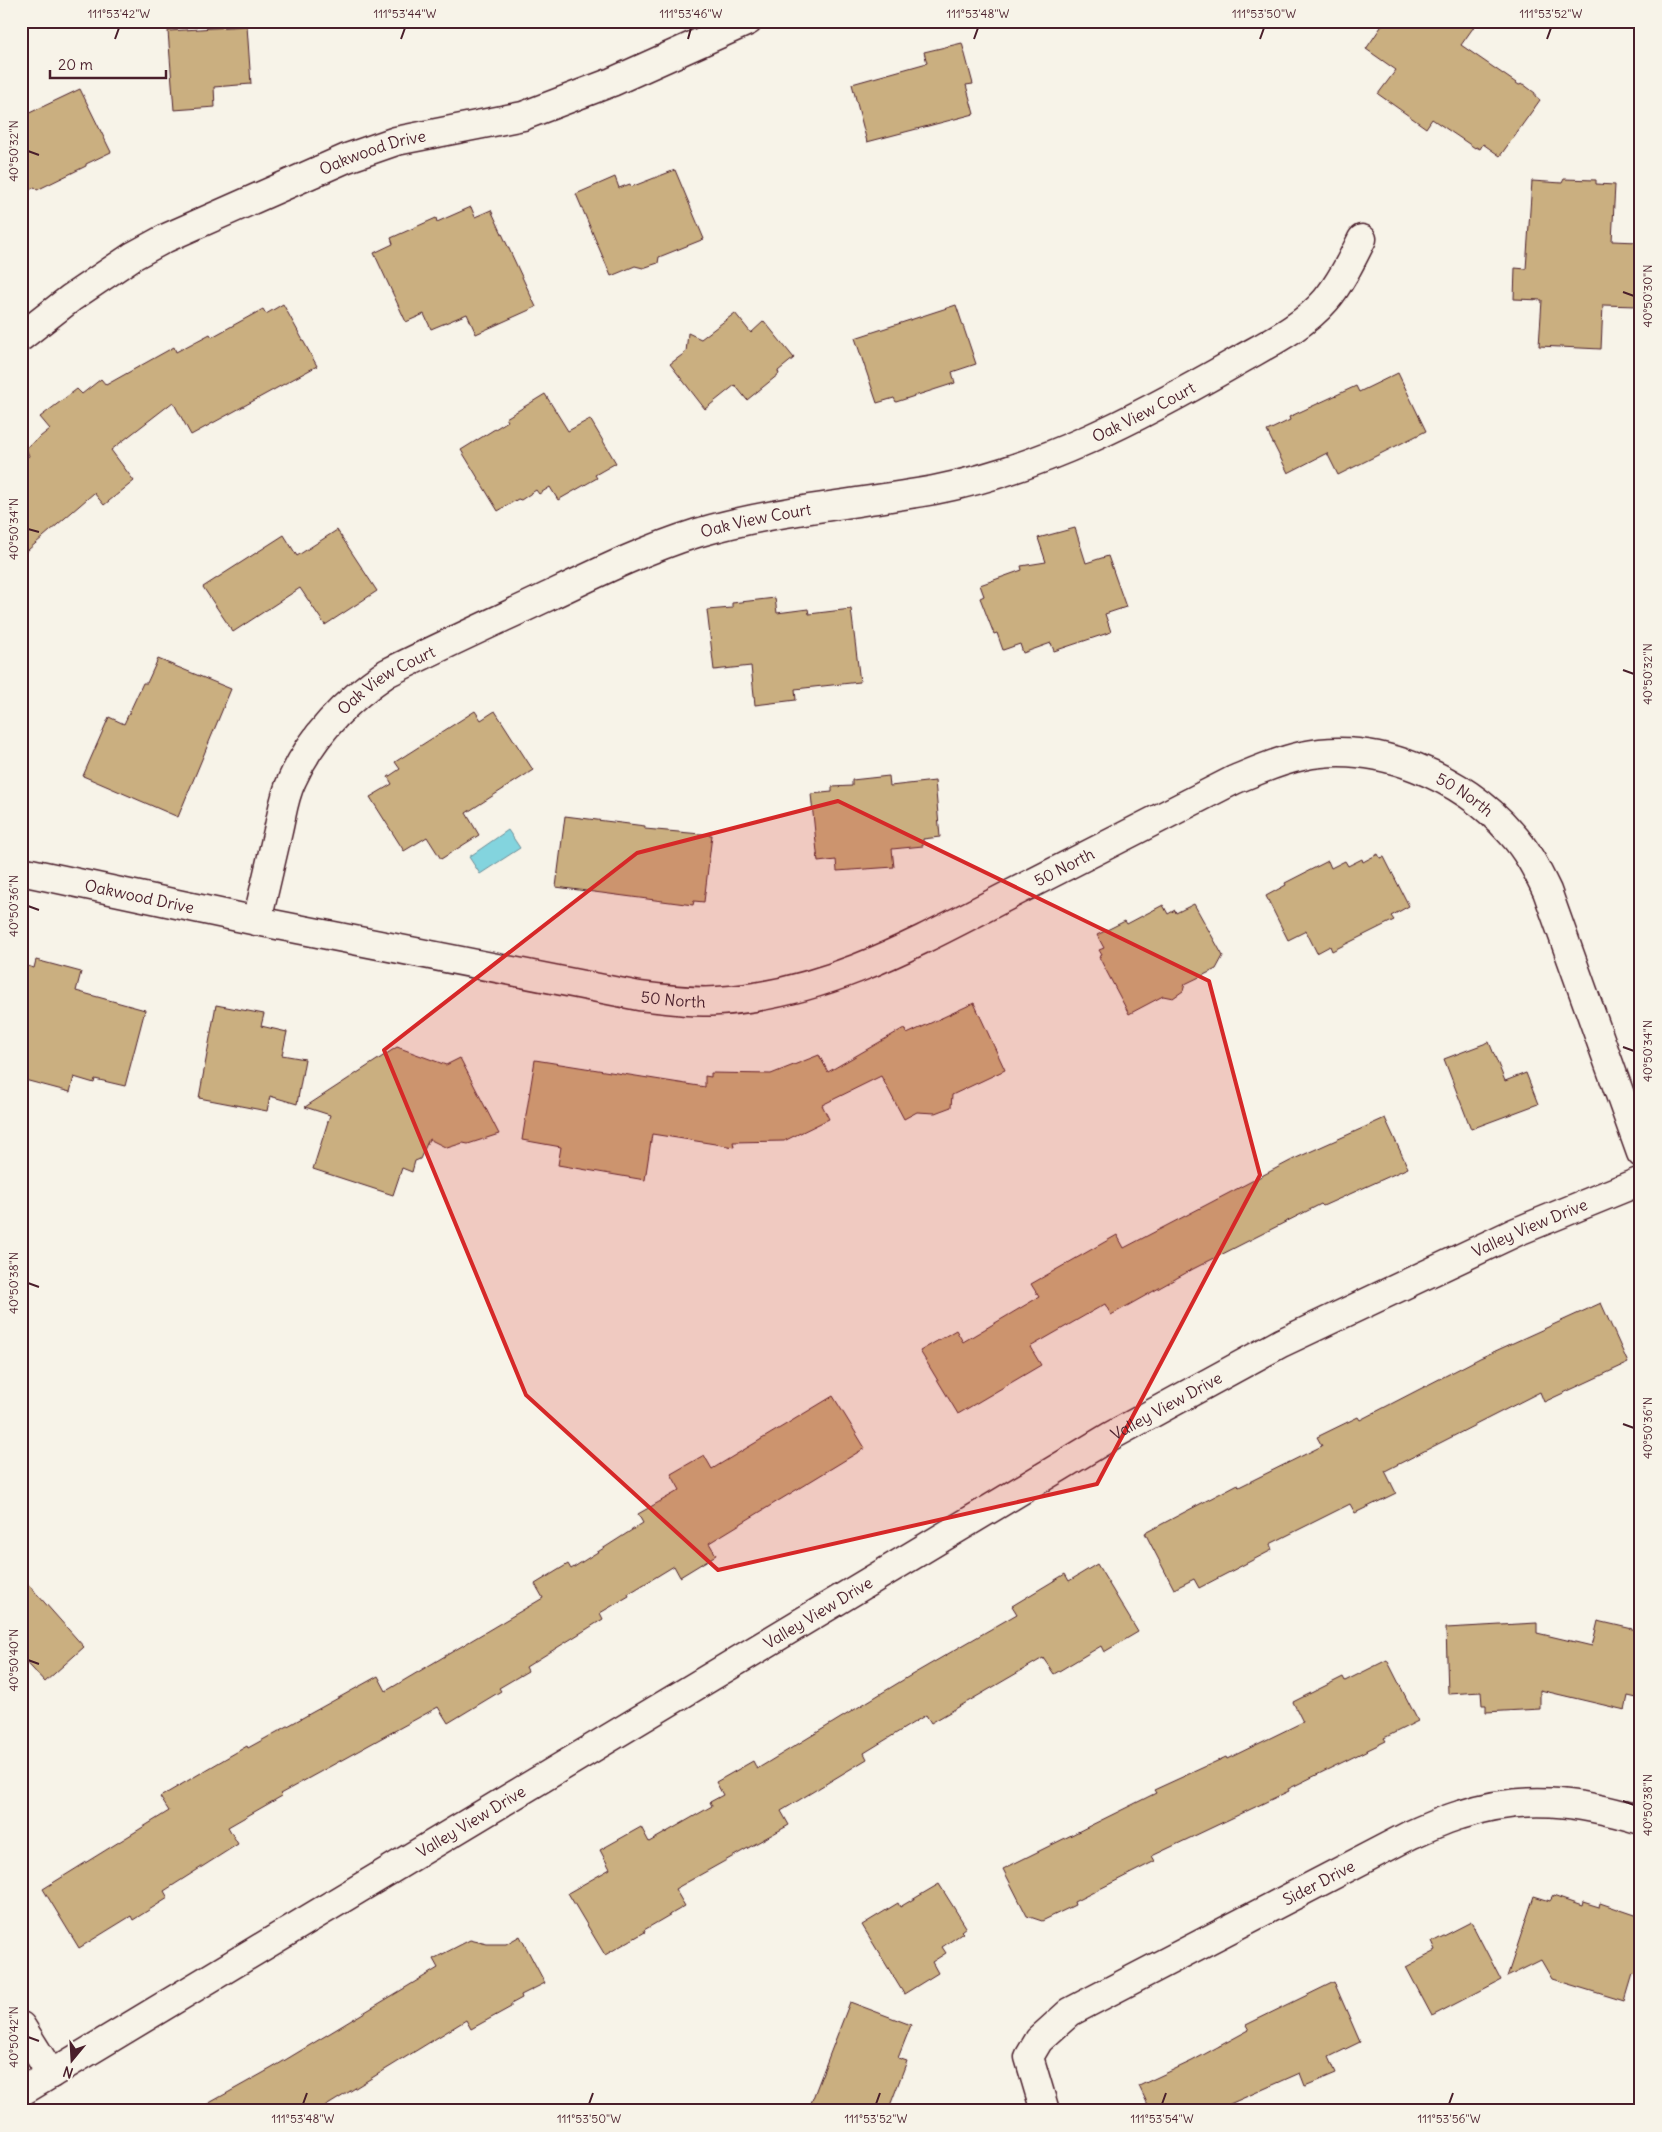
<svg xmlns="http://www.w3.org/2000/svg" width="1662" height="2132" viewBox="0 0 1662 2132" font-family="Delius,sans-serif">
	<rect width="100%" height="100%" fill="#f7f3e8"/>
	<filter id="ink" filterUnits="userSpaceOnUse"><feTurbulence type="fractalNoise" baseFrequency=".02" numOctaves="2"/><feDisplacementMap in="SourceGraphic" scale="10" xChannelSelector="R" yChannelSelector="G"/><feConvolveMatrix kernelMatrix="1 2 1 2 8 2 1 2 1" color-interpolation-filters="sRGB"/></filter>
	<g filter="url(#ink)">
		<path fill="#83d4de" stroke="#6c8c96" d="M 508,830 L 520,848 L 480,874 L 469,857 Z"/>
		<g fill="#caaf80" stroke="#4a1f2b">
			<path d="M 1385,21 L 1478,21 L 1461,45 L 1519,85 L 1523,84 L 1535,93 L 1535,96 L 1540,100 L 1500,156 L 1483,144 L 1480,149 L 1476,147 L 1475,148 L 1432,119 L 1426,128 L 1378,94 L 1396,70 L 1366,49 Z"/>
			<path d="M 247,26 L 251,84 L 214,87 L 215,107 L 174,110 L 168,31 Z"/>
			<path d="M 962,43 L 973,84 L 966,85 L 974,114 L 867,142 L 852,84 L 927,63 L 924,52 Z"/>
			<path d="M 80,89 L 111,152 L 86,164 L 86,166 L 37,190 L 35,187 L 21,194 L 21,117 Z"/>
			<path d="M 675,170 L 704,239 L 659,257 L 658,263 L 643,268 L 635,266 L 611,276 L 576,194 L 615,177 L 619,188 L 630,184 L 631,187 Z"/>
			<path d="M 1564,179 L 1596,180 L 1596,184 L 1615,185 L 1612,241 L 1639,242 L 1636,306 L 1603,305 L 1601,349 L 1539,346 L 1542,300 L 1514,299 L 1515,268 L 1526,269 L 1532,181 L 1562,183 Z"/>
			<path d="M 471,207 L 475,217 L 491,210 L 536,307 L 476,334 L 467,314 L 431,329 L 424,314 L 406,322 L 374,253 L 393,244 L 391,238 L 436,218 L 437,222 Z"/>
			<path d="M 283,304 L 317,366 L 191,435 L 173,402 L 111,450 L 134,481 L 104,505 L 94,493 L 21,556 L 21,463 L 29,456 L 26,448 L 50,429 L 40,417 L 77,389 L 82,394 L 101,379 L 106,385 L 174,347 L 176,352 L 210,334 L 212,337 L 263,309 L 266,314 Z"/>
			<path d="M 956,305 L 976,364 L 952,372 L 955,383 L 896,402 L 894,398 L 877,403 L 855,338 Z"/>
			<path d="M 735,313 L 751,333 L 764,321 L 794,358 L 778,371 L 779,374 L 747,400 L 735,385 L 705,409 L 670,364 L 686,352 L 688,333 L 701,339 Z"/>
			<path d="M 1398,373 L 1426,431 L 1338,475 L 1327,453 L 1288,473 L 1267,431 L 1290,420 L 1289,417 L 1356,386 L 1359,392 Z"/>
			<path d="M 545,394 L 568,431 L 590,419 L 616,463 L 595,475 L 597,478 L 558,500 L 550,487 L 539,494 L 536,490 L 521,500 L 518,499 L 498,511 L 461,450 L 508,421 L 506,418 Z"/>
			<path d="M 1075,528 L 1086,563 L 1108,556 L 1126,607 L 1105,614 L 1111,632 L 1054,651 L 1051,643 L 1023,653 L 1020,644 L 1003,650 L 997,633 L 994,634 L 980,598 L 984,596 L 980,585 L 1022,570 L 1021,566 L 1046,562 L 1038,538 Z"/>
			<path d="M 337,530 L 377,591 L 325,625 L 300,588 L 233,632 L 203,587 L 284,535 L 297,556 Z"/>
			<path d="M 775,598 L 777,613 L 808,609 L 809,614 L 851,609 L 860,682 L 795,689 L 796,700 L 755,705 L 751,666 L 714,670 L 707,610 L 732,608 L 732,603 Z"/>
			<path d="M 158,659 L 231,689 L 178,817 L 83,776 L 109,717 L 124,724 L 143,683 L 147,683 Z"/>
			<path d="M 475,711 L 481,720 L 495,711 L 533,770 L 466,813 L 479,835 L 441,859 L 427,837 L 404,851 L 370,797 L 392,784 L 388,777 L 400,769 L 395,762 Z"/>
			<path d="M 889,776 L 890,786 L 935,781 L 940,837 L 923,839 L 923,846 L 892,849 L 894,867 L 837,871 L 836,860 L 818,862 L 811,794 L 832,792 L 832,787 L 852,786 L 852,780 Z"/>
			<path d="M 565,816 L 645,826 L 645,829 L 712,835 L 704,902 L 694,901 L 693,905 L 556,887 Z"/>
			<path d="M 1378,854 L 1380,858 L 1384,857 L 1409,906 L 1391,916 L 1394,920 L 1332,951 L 1330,946 L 1317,953 L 1306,931 L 1288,940 L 1266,896 L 1286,885 L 1285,883 L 1328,861 L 1331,868 L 1345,861 L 1348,866 L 1362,859 L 1363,862 Z"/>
			<path d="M 1194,904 L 1223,956 L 1216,969 L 1185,984 L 1183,991 L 1173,998 L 1163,996 L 1129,1014 L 1099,957 L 1102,955 L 1099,950 L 1104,948 L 1097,935 L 1125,921 L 1127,924 L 1163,905 L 1168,914 L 1175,910 L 1176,913 Z"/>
			<path d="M 36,960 L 81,972 L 76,991 L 145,1010 L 125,1086 L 95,1079 L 94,1083 L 74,1077 L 70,1092 L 21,1079 L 21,964 L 34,968 Z"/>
			<path d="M 974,1003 L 1005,1070 L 952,1095 L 951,1107 L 935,1113 L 917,1112 L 904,1119 L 881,1076 L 822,1105 L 829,1119 L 784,1141 L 733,1142 L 734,1147 L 652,1134 L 645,1180 L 558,1165 L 561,1147 L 522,1140 L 535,1060 L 705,1087 L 705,1076 L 711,1077 L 711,1073 L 771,1074 L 819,1055 L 828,1072 L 904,1028 L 907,1034 Z"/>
			<path d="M 216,1005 L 264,1014 L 261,1026 L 287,1032 L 282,1055 L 305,1059 L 297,1104 L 270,1096 L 267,1111 L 199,1098 Z"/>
			<path d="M 1489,1042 L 1505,1081 L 1526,1073 L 1538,1104 L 1471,1129 L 1444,1059 Z"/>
			<path d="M 397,1047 L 446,1065 L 460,1058 L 499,1134 L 468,1144 L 463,1143 L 447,1148 L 429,1139 L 420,1159 L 415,1161 L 412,1172 L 402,1168 L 393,1195 L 313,1169 L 330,1115 L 305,1107 Z"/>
			<path d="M 1385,1118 L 1408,1168 L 1323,1206 L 1321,1204 L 1193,1269 L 1111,1315 L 1105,1304 L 1030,1347 L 1041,1365 L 958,1414 L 920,1351 L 956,1330 L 963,1342 L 1039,1297 L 1031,1284 L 1117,1235 L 1124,1248 L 1294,1159 Z"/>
			<path d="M 1601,1303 L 1628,1363 L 1544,1402 L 1540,1392 L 1385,1471 L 1396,1493 L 1355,1513 L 1350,1504 L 1270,1544 L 1272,1550 L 1199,1588 L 1194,1579 L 1174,1589 L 1145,1533 L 1238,1484 L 1239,1487 L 1322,1446 L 1317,1437 L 1358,1417 L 1360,1420 L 1480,1358 Z"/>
			<path d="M 833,1396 L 865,1448 L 709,1543 L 716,1555 L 680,1577 L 674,1566 L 628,1594 L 629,1596 L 600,1613 L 603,1619 L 526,1667 L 528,1671 L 499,1688 L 501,1691 L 448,1723 L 438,1707 L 280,1794 L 282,1796 L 228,1827 L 238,1844 L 164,1891 L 168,1898 L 133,1920 L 131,1916 L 79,1948 L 43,1889 L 169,1811 L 160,1797 L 247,1746 L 248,1748 L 378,1676 L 386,1691 L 543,1598 L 535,1584 L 568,1564 L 571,1569 L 643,1523 L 638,1514 L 680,1490 L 671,1474 L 704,1455 L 712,1469 Z"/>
			<path d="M 1097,1564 L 1138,1632 L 1104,1652 L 1101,1646 L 1054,1674 L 1043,1658 L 931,1723 L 926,1715 L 864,1753 L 867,1759 L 781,1811 L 789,1825 L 675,1889 L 685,1906 L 644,1930 L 645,1932 L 605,1955 L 568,1893 L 610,1869 L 600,1850 L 641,1827 L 649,1842 L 712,1806 L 710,1802 L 723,1795 L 716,1782 L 753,1761 L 757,1769 L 908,1677 L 1017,1614 L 1012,1606 L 1065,1574 L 1069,1581 Z"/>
			<path d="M 21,1576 L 84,1647 L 45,1682 L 21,1656 Z"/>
			<path d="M 1598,1621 L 1641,1631 L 1641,1699 L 1628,1696 L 1625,1710 L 1540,1690 L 1540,1709 L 1486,1712 L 1486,1705 L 1482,1705 L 1481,1692 L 1448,1694 L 1446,1628 L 1537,1623 L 1537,1633 L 1592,1646 Z"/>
			<path d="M 1387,1660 L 1418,1721 L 1384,1738 L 1386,1741 L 1288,1789 L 1289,1791 L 1152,1856 L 1155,1861 L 1074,1902 L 1075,1905 L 1042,1921 L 1027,1916 L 1003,1869 L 1156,1793 L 1154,1790 L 1226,1757 L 1227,1759 L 1303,1722 L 1293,1702 L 1343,1677 L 1345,1681 Z"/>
			<path d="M 939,1884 L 966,1927 L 961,1931 L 963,1933 L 942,1947 L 946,1953 L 932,1962 L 938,1973 L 904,1994 L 862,1925 L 898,1903 L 900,1907 Z"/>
			<path d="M 1534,1896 L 1550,1901 L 1553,1896 L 1582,1906 L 1583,1902 L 1599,1907 L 1600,1903 L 1641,1917 L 1641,1977 L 1632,1974 L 1624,2001 L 1552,1979 L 1541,1960 L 1507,1977 Z"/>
			<path d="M 1471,1922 L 1501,1980 L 1432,2016 L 1406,1967 L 1436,1951 L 1432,1942 Z"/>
			<path d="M 520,1936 L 545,1983 L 521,1995 L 522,1998 L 511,2004 L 511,2007 L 471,2029 L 466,2020 L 318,2111 L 195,2111 L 272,2068 L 438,1968 L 433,1959 L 470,1940 L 487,1944 L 506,1944 Z"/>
			<path d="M 1334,1982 L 1360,2042 L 1329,2057 L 1336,2073 L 1305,2086 L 1300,2073 L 1214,2111 L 1151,2111 L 1139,2086 L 1192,2061 L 1249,2030 L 1246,2025 Z"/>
			<path d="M 850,2002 L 911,2025 L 898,2058 L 907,2061 L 888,2111 L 808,2111 Z"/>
		</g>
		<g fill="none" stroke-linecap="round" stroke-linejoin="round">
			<defs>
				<g id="minor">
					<path id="s1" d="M 21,337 L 71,298 L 133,256 L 166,238 L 347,158 L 396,141 L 523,116 L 612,82 L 748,21"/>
					<path id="s2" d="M 21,871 L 257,921 L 639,996 C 665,999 692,1003 718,1001 C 825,995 918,942 1011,894 C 1085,856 1160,818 1234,780 C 1256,771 1278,761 1302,756 C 1376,740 1463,777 1511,833 C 1527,850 1537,870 1547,891 L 1641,1153"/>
					<path id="s3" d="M 257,921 C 264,891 271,861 278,831 C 282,814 284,796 292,780 C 312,735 347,700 387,673 C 441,646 496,621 551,595 C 599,572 646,549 697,533 C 775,510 855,504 934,490 C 1042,469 1142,416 1236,362 C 1267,344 1302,328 1326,300 C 1341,282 1352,259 1362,239"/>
					<path d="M 21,2026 L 51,2074"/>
					<path id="s4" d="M 21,2092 L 1111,1436 L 1281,1343 L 1516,1232 L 1641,1181"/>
					<path id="s5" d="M 1045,2111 L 1029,2057 L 1039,2040 L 1070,2012 L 1410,1835 C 1426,1828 1443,1820 1460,1815 C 1523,1794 1579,1801 1641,1820"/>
				</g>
			</defs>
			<use href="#minor" stroke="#4a1f2b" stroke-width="31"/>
			<use href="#minor" stroke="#f7f3e8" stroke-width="28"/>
		</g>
	</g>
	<path fill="#d62828" fill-opacity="0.2" stroke="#d62828" stroke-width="4" stroke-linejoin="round" d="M 838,801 L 1209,981 L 1260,1175 L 1097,1484 L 718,1570 L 526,1395 L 384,1050 L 637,853 Z"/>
	<path fill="none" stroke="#4a1f2b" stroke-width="2" d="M 115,39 L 119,28M 401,39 L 405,28M 688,39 L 691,28M 974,39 L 978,28M 1260,39 L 1264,28M 1547,39 L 1551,28M 28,151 L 39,155M 1623,292 L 1634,296M 28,529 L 39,532M 1623,670 L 1634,674M 28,906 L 39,910M 1623,1047 L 1634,1051M 28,1283 L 39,1287M 1623,1424 L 1634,1428M 28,1660 L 39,1664M 1623,1801 L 1634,1805M 28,2037 L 39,2041M 303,2104 L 307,2093M 589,2104 L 593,2093M 876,2104 L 880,2093M 1162,2104 L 1166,2093M 1449,2104 L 1453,2093"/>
	<g text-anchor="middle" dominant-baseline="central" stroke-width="5" stroke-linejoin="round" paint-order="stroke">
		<g font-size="16" fill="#4a1f2b" stroke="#f7f3e8">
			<text stroke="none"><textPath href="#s1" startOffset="400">Oakwood Drive</textPath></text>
			<text stroke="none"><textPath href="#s3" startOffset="1096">Oak View Court</textPath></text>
			<text stroke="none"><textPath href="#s3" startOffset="691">Oak View Court</textPath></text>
			<text stroke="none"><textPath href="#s3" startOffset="286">Oak View Court</textPath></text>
			<text stroke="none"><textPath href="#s2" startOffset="1519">50 North</textPath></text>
			<text stroke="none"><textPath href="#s2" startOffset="1084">50 North</textPath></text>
			<text stroke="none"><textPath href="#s2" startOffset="121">Oakwood Drive</textPath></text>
			<text stroke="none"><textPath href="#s2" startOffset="665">50 North</textPath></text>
			<text stroke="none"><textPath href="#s4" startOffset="1740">Valley View Drive</textPath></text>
			<text stroke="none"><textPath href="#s4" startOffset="1335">Valley View Drive</textPath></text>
			<text stroke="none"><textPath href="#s4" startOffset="930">Valley View Drive</textPath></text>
			<text stroke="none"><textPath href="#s4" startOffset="525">Valley View Drive</textPath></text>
			<text stroke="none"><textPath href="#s5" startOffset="398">Sider Drive</textPath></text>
		</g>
	</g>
	<rect width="1662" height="2132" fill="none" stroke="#f7f3e8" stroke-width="55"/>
	<g transform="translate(72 2060) rotate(198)" stroke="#f7f3e8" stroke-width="4" paint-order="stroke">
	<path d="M0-4L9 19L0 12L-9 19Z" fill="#4a1f2b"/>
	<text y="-8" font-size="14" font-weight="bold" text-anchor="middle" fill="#4a1f2b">N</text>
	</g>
	<path d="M50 70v8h116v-8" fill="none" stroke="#4a1f2b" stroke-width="2.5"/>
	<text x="58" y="70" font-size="15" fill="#4a1f2b" stroke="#f7f3e8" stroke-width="4" paint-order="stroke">20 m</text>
	<rect x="28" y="28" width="1606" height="2076" fill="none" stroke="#4a1f2b" stroke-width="2"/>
	<g font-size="12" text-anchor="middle" fill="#4a1f2b">
		<text x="119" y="18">111°53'42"W</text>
		<text x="405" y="18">111°53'44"W</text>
		<text x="691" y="18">111°53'46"W</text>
		<text x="978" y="18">111°53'48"W</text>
		<text x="1264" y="18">111°53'50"W</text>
		<text x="1551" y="18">111°53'52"W</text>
		<text transform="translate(14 151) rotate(-90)" y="4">40°50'32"N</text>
		<text transform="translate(1648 296) rotate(-90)" y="4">40°50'30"N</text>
		<text transform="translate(14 529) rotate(-90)" y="4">40°50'34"N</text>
		<text transform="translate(1648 674) rotate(-90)" y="4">40°50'32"N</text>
		<text transform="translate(14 906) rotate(-90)" y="4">40°50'36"N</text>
		<text transform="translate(1648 1051) rotate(-90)" y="4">40°50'34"N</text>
		<text transform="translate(14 1283) rotate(-90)" y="4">40°50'38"N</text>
		<text transform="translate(1648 1428) rotate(-90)" y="4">40°50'36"N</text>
		<text transform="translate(14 1660) rotate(-90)" y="4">40°50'40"N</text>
		<text transform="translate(1648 1805) rotate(-90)" y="4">40°50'38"N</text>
		<text transform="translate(14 2037) rotate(-90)" y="4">40°50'42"N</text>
		<text x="303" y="2123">111°53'48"W</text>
		<text x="589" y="2123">111°53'50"W</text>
		<text x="876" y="2123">111°53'52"W</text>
		<text x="1162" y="2123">111°53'54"W</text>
		<text x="1449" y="2123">111°53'56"W</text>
	</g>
</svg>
